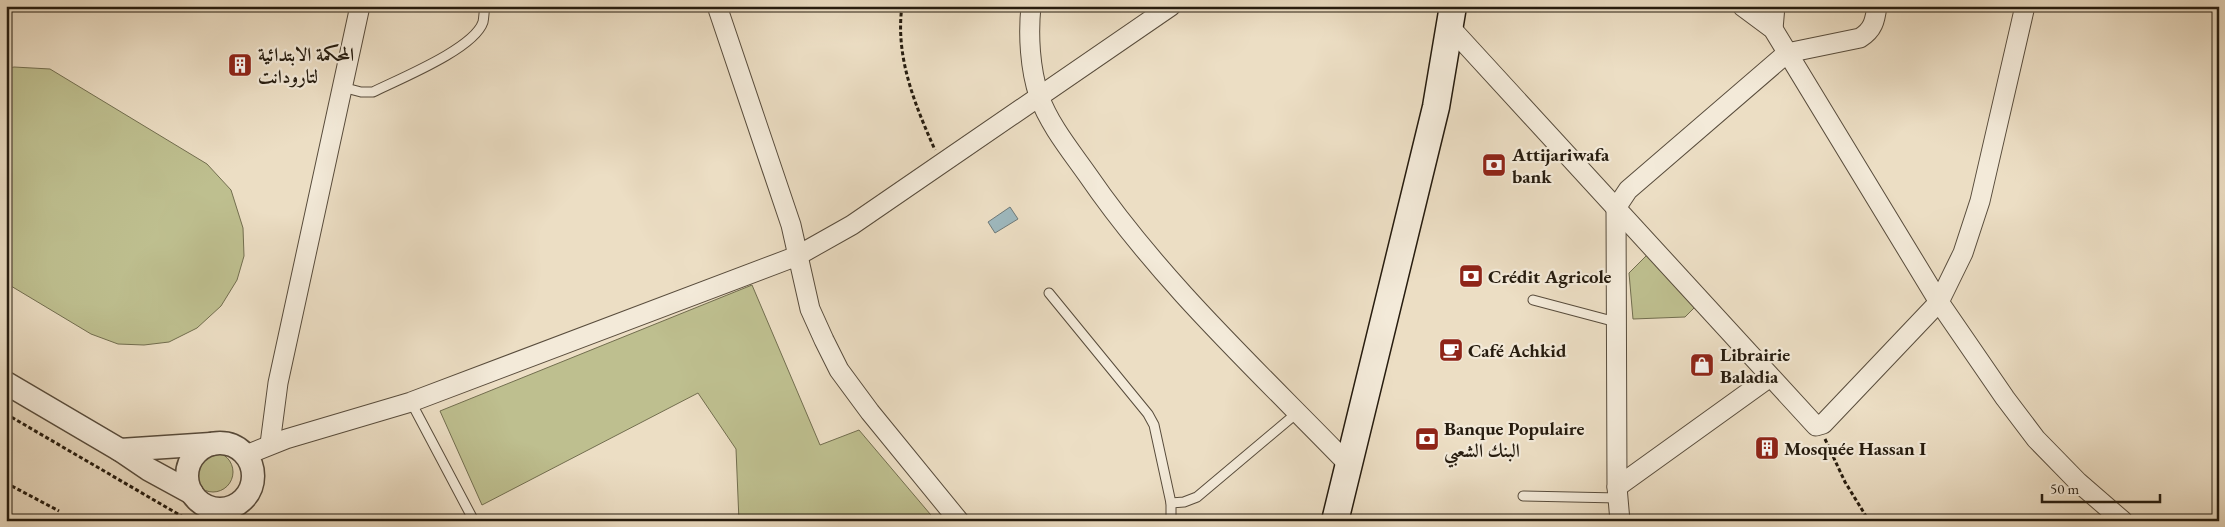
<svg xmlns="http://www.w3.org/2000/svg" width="2225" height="527" viewBox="0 0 2225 527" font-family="'EB Garamond',Amiri,serif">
	<rect width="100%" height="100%" fill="#ecdec4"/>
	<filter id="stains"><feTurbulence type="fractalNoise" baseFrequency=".004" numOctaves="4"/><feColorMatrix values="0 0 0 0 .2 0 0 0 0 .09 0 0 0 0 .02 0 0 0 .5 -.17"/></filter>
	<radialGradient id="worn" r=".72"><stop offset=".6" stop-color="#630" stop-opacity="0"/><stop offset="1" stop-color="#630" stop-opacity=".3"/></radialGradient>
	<g fill="#bebf8f" stroke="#726e4f">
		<path d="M 14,67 L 50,69 L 207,164 L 231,190 L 243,228 L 244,256 L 237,280 L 221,306 L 197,328 L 169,342 L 144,345 L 118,344 L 91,334 L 6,283 L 6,69 Z"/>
		<path d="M 1650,252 L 1695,307 L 1685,317 L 1633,319 L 1629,273 Z"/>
		<path d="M 752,285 L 820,445 L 859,430 L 936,521 L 739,521 L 736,449 L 698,393 L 482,505 L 440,411 Z"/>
		<circle cx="213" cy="472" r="20"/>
	</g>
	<path fill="#9eb9bf" stroke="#6e7a79" d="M 1010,207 L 1018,219 L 995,233 L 988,222 Z"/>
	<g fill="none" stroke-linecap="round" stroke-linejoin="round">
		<defs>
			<g id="service">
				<path d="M 342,87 L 361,92 L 373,92 C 399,79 474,49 483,22 C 484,17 484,11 485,6"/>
				<path d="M 1049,293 L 1148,414 L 1154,425 L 1171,503 L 1171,521"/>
				<path d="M 1533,300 L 1616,322"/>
				<path d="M 411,402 L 474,521"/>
				<path d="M 1523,496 L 1618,498"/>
				<path d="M 1171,503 L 1184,502 L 1197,497 L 1298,412"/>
			</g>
			<g id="minor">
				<path d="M 717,6 L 791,225 L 810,309 L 824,340 L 839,370 L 870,412 L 959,521"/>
				<path d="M 1031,6 C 1028,35 1030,69 1039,96 C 1049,124 1070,150 1087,174 C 1161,282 1257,370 1348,464"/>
				<path d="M 1742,6 L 1773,29 L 1939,302 L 2005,398 L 2036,439 L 2078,482 L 2123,521"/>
				<path d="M 1449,26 L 1816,426 L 1823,424 L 1939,302 L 1963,253 L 1980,201 L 2025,6"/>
				<path d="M 1773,29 L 1775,6"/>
				<path d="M 270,444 L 278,383 L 360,6"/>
				<path d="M 246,455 L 286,439 L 411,402 L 797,256 L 852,225 L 1171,6"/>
				<path d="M 1617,487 L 1770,377"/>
				<path d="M 1620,521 L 1617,487 L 1616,208 L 1628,190 L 1787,53 L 1860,38 C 1873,30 1875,21 1877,6"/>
			</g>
			<g id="tertiary">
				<path d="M 6,383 L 120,450 L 148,469 L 192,493"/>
				<circle cx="220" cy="476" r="33"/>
				<path d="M 120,450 L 211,444"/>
			</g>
			<path id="secondary" d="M 1335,521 L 1436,107 L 1453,6"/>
		</defs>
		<use href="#service" stroke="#584c3c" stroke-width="11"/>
		<use href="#minor" stroke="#584c3c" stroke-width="21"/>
		<use href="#tertiary" stroke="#584c3c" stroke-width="25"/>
		<use href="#secondary" stroke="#261c0f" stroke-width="29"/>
		<g stroke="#261c0f" stroke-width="3" stroke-dasharray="4 2.5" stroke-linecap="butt">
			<path d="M 902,6 C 895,57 915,105 935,150"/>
			<path d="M 6,414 L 190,521"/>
			<path d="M 1825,439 L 1845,482 L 1869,521"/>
			<path d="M 6,483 L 59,511"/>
		</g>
		<use href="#service" stroke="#f3ead9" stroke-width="9"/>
		<use href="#minor" stroke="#f3ead9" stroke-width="19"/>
		<use href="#tertiary" stroke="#f3ead9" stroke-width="22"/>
		<use href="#secondary" stroke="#f3ead9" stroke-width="26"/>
	</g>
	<defs>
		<symbol id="building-square" viewBox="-11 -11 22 22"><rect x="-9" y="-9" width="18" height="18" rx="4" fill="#8f2418" stroke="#f3ead9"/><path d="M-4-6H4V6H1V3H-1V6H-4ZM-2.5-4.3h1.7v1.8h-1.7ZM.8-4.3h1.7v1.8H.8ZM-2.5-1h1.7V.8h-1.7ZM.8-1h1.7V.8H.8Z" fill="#fff"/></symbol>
		<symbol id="bank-square" viewBox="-11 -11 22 22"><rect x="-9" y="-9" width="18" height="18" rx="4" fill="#8f2418" stroke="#f3ead9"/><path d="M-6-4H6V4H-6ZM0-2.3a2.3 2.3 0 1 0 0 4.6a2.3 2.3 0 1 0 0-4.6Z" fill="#fff"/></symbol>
		<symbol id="cafe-square" viewBox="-11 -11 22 22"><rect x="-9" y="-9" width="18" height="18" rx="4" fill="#8f2418" stroke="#f3ead9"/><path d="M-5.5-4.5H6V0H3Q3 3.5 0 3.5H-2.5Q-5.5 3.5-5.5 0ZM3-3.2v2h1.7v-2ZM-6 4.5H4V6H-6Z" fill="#fff"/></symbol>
		<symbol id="shop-square" viewBox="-11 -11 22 22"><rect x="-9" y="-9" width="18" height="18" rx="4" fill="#8f2418" stroke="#f3ead9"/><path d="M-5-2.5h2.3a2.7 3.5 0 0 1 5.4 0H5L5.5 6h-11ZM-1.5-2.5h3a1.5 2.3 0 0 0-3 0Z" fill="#fff"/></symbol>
	</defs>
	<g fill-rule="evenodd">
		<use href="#building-square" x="226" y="51" width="28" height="28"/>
		<use href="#bank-square" x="1480" y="151" width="28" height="28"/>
		<use href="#bank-square" x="1457" y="262" width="28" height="28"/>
		<use href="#cafe-square" x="1437" y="336" width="28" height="28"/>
		<use href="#shop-square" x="1688" y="351" width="28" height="28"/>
		<use href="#bank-square" x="1413" y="425" width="28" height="28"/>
		<use href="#building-square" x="1753" y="434" width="28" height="28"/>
	</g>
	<g text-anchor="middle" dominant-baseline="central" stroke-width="4.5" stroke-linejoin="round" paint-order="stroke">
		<g font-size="19" font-weight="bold" fill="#261c0f" stroke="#f3ead9" text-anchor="start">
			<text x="258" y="54">المحكمة الابتدائية<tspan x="258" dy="22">لتارودانت</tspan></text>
			<text x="1512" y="154">Attijariwafa<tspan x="1512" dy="22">bank</tspan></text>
			<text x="1488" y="276">Crédit Agricole</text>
			<text x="1468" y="350">Café Achkid</text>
			<text x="1720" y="354">Librairie<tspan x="1720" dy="22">Baladia</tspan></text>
			<text x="1444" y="428">Banque Populaire<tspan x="1444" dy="22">البنك الشعبي</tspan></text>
			<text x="1784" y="448">Mosquée Hassan I</text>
		</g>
	</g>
	<rect width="2225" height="527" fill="none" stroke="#ecdec4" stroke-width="25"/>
	<rect x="8" y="8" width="2210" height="512" fill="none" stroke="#261c0f" stroke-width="2.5"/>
	<rect x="12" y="12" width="2200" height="502" fill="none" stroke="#261c0f"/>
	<path d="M2042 494v8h118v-8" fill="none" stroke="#261c0f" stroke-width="2.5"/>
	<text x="2050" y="494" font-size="15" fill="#261c0f" stroke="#f3ead9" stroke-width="4" paint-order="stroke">50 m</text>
	<rect width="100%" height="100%" filter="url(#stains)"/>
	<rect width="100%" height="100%" fill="url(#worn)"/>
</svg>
